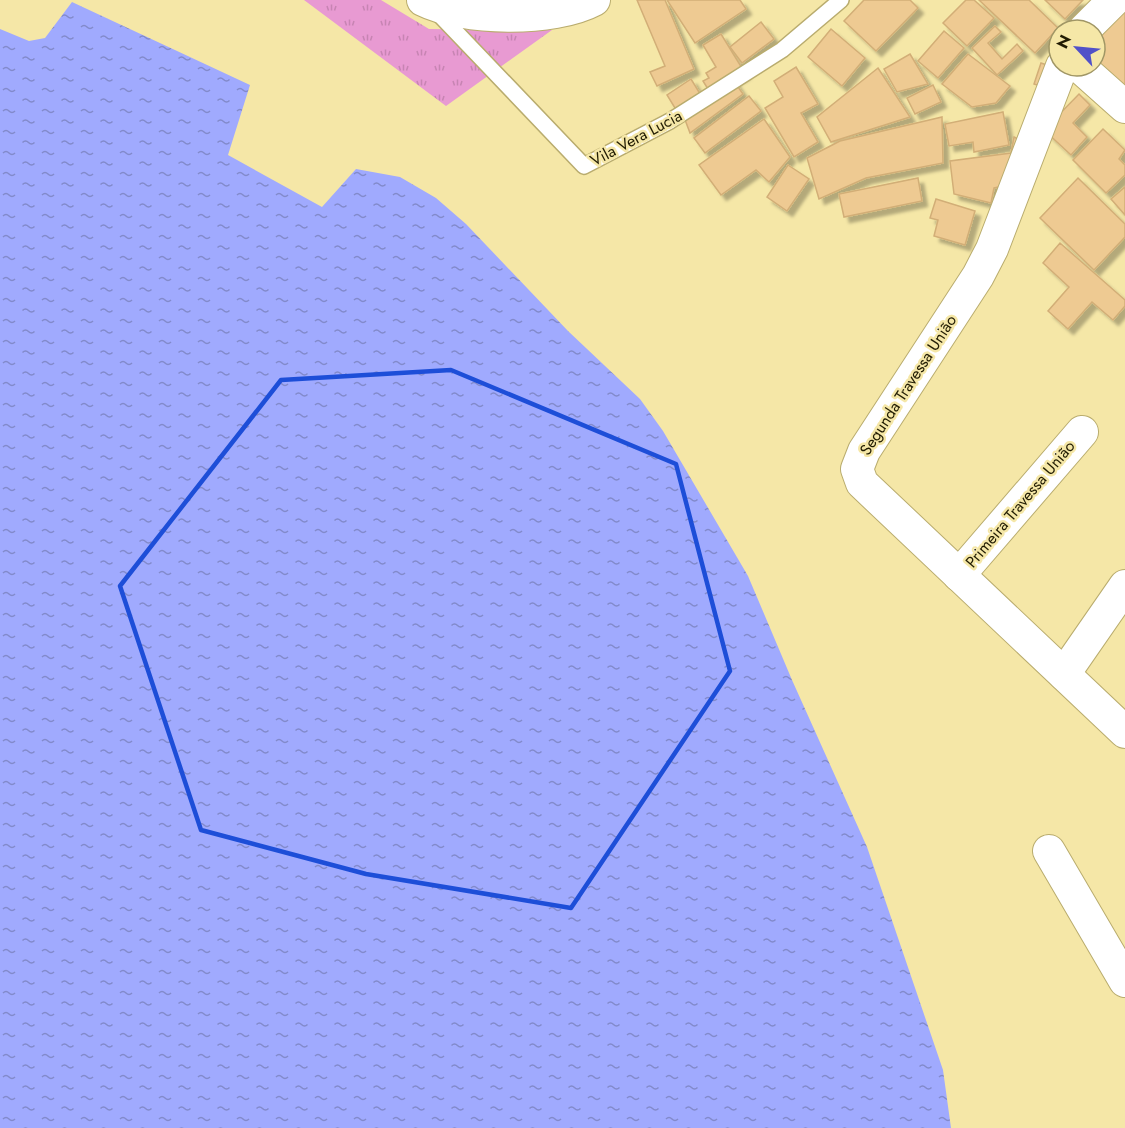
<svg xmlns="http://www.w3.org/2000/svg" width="1125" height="1128" viewBox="0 0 1125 1128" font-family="Jost,sans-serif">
	<defs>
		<pattern id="park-tufts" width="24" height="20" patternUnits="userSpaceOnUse" patternTransform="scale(1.5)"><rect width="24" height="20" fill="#e89ad2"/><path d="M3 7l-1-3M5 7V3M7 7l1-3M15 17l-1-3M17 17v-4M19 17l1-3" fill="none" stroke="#c784b3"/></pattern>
		<pattern id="water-ripples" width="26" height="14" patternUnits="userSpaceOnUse" patternTransform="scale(1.5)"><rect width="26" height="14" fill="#a0aafe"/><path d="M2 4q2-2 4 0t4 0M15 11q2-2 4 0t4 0" fill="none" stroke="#828acb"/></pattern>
		<filter id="shadow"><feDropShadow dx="5.5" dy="5.5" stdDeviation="1.5" flood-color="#0004"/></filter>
	</defs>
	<rect width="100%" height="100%" fill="#f5e7a7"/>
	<path fill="url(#park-tufts)" d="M 304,0 L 381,0 L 429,29 L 552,30 L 446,106 Z"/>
	<path fill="url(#water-ripples)" d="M 72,2 L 250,85 L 228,155 L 322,207 L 356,169 L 400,177 L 436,198 L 466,224 L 568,331 L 640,399 L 663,431 L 748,576 L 792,680 L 867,847 L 943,1070 L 951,1128 L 0,1128 L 0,29 L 29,41 L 45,38 Z"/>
	<g fill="#eeca92" stroke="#d2ae77" stroke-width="1.5" filter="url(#shadow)">
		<path d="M 637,0 L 665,0 L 694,69 L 657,86 L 650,72 L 665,66 Z"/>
		<path d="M 667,0 L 740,0 L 746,9 L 695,43 Z"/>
		<path d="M 864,0 L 910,0 L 918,8 L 876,51 L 844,21 Z"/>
		<path d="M 966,0 L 974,0 L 994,18 L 967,46 L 943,23 Z"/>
		<path d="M 979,0 L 1029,0 L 1058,28 L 1035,53 Z"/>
		<path d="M 1045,0 L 1083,0 L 1065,19 Z"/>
		<path d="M 1125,0 L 1125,94 L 1095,62 L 1095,30 Z"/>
		<path d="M 761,22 L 774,39 L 742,63 L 730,47 Z"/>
		<path d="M 995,26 L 1001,32 L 988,43 L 1002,59 L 1017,44 L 1023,51 L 997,75 L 972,48 Z"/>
		<path d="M 831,29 L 865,58 L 842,86 L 808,57 Z"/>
		<path d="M 944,31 L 964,48 L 938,78 L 918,61 Z"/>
		<path d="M 721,34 L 745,73 L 711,94 L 703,81 L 709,78 L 706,73 L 716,67 L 703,45 Z"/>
		<path d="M 910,54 L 928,84 L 897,92 L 884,69 Z"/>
		<path d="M 968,54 L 1010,86 L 996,103 L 972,107 L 942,84 Z"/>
		<path d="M 1041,63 L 1050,66 L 1044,87 L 1034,84 Z"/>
		<path d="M 796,67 L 818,104 L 801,113 L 818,142 L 794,157 L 765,108 L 783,97 L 774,81 Z"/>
		<path d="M 878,68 L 910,117 L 831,142 L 817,117 Z"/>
		<path d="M 691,79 L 702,97 L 678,113 L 667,95 Z"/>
		<path d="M 734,81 L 743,94 L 690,133 L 684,117 Z"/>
		<path d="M 933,85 L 941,102 L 915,114 L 907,98 Z"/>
		<path d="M 1079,94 L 1090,105 L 1073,123 L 1087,137 L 1071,155 L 1044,130 Z"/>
		<path d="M 749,96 L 761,111 L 705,153 L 694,138 Z"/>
		<path d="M 1003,112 L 1009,145 L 974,152 L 973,142 L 949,146 L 945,124 Z"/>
		<path d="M 942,117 L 943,163 L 866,178 L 819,199 L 807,158 L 840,141 Z"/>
		<path d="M 764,119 L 790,157 L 769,182 L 756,170 L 721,195 L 699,165 Z"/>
		<path d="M 1103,129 L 1125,150 L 1119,159 L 1125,165 L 1125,175 L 1106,193 L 1073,160 Z"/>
		<path d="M 1014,137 L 1018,139 L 1014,184 L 994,188 L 991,203 L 954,194 L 950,161 L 1011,153 Z"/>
		<path d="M 788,165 L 809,179 L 787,211 L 767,197 Z"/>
		<path d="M 918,178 L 922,201 L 844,217 L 839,194 Z"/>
		<path d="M 1078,178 L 1125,224 L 1125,237 L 1094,270 L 1040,218 Z"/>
		<path d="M 1125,187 L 1125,215 L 1111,199 Z"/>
		<path d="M 936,199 L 975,211 L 965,245 L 934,236 L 938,220 L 930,218 Z"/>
		<path d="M 1060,243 L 1125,300 L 1125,306 L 1113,320 L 1092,302 L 1068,329 L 1048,311 L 1069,287 L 1043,263 Z"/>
	</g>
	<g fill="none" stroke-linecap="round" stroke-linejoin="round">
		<defs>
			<path id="service" d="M 436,11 L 584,166 L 670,121 L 782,50 L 841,0"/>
			<g id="minor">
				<path d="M 423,0 C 463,20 553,22 594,0"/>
				<path d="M 1084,30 L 1114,0"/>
				<path d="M 1062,66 L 992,249 L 978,276 L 864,451 L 857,469 L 862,483 L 1125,732"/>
				<path d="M 1079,66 L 1125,107"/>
				<path d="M 959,575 L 1082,432"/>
				<path d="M 1064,674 L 1125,586"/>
				<path d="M 1049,851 L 1125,981"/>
			</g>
		</defs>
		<use href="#service" stroke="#b9ac6e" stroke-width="18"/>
		<use href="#minor" stroke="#b9ac6e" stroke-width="34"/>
		<use href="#service" stroke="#fff" stroke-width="15"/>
		<use href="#minor" stroke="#fff" stroke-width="32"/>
	</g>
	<path fill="none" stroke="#1d4ed8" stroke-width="4.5" stroke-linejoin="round" d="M 451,370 L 676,464 L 730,671 L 571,908 L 366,874 L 201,830 L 120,586 L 281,380 Z"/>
	<g text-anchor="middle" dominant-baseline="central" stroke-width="5" stroke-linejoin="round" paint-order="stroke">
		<g font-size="16" fill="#211c03" stroke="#f5e7a7">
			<text transform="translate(636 138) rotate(-28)">Vila Vera Lucia</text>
			<text transform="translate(908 385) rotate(-57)">Segunda Travessa União</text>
			<text transform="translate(1020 504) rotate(-50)">Primeira Travessa União</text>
		</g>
	</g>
	<g transform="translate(1077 48) rotate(296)"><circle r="28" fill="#f5e7a7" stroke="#a09665" stroke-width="1.5"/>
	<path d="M0-4.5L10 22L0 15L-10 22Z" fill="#5151c8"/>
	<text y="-9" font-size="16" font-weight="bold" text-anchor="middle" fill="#211c03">N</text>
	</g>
</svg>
